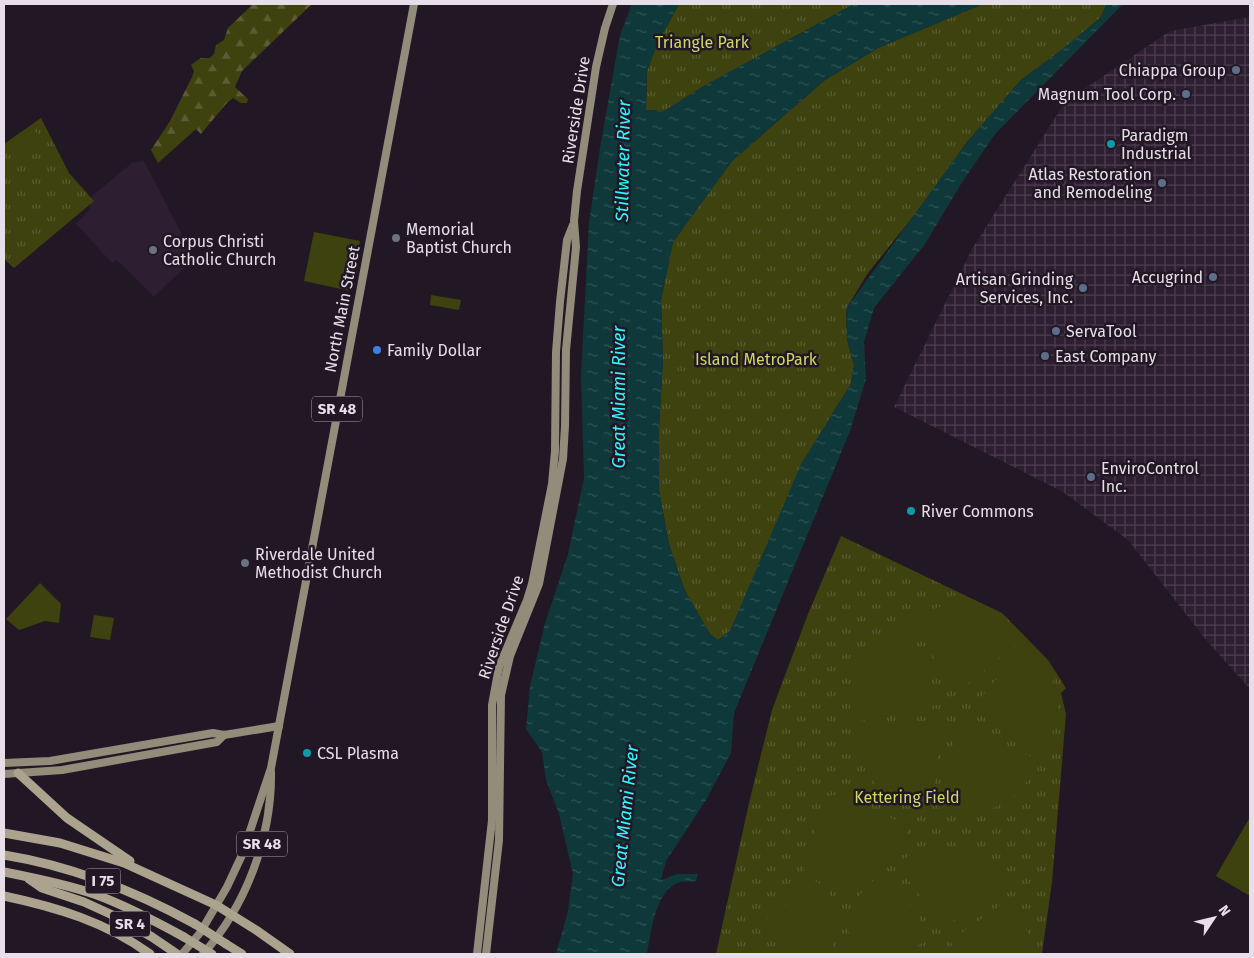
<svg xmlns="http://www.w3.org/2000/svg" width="1254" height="958" viewBox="0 0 1254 958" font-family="'Fira Sans',sans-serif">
	<defs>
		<pattern id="industrial-grid" width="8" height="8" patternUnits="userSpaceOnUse" patternTransform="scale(1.25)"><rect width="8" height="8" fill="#2e1e31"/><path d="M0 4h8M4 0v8" fill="none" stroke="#4c3e4f"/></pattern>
		<pattern id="grass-tufts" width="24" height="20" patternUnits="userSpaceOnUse" patternTransform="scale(1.25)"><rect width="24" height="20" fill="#3e420e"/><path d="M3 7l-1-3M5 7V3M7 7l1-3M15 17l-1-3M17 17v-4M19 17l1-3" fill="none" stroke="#5a5d31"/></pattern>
		<pattern id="forest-firs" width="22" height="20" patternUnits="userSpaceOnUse" patternTransform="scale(1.25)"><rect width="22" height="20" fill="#3e420e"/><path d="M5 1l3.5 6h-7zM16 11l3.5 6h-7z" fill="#5a5d31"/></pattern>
		<pattern id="water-ripples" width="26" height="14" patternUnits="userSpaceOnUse" patternTransform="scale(1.25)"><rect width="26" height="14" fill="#0e383a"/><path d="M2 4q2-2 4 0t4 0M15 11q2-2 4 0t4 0" fill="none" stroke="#315456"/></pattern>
	</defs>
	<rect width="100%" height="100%" fill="#221725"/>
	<path fill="#2e1e31" d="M 144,161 L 194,258 L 154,297 L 117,260 L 112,263 L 76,224 L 89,210 L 92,196 L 132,163 Z"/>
	<path fill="url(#industrial-grid)" d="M 1250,17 L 1250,689 L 1207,641 L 1128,540 L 1063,492 L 894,407 L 972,249 L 1065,102 L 1170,31 Z"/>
	<g fill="url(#grass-tufts)">
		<path d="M 679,4 L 854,4 L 704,86 L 664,111 L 646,110 L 647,71 L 658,42 Z"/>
		<path d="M 983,4 L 1107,4 L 1100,18 L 1064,48 L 1021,80 L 967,142 L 920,208 L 868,273 L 846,309 L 847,339 L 854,365 L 851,384 L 829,419 L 730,631 L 718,640 L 710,634 L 685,591 L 669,544 L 659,490 L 659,428 L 663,361 L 661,300 L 673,242 L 732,161 L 825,80 L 878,48 Z"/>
		<path d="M 41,118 L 69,173 L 94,201 L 14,268 L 4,259 L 4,144 Z"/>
		<path d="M 841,536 L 1002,613 L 1048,660 L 1066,688 L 1061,693 L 1066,714 L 1052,882 L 1042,954 L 716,954 L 749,803 L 772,710 L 808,614 Z"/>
	</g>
	<path fill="url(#forest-firs)" d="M 253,4 L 312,4 L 242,71 L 235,87 L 248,99 L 247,103 L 241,103 L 233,98 L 226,104 L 201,134 L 196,129 L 158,163 L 151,150 L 170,121 L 192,77 L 194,71 L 191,65 L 201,58 L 210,58 L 214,54 L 216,45 L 224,40 L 228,28 Z"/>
	<g fill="#3e420e">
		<path d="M 33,128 L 41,140 L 22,155 L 13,144 Z"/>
		<path d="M 314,232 L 360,241 L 350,291 L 304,281 Z"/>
		<path d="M 431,295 L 461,300 L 459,310 L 430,305 Z"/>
		<path d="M 40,583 L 61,604 L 59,623 L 45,621 L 19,630 L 6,619 Z"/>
		<path d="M 950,604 C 957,604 964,603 970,604 C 991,609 1009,623 1021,640 L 960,690 L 950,687 L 912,618 L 924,612 Z"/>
		<path d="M 94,615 L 114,618 L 110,640 L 90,637 Z"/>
		<path d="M 907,622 L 940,704 L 851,723 C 846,671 859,644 907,622 Z"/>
		<path d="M 1027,644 C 1061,678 1068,712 1041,754 L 998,728 L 972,708 Z"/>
		<path d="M 913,721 L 942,722 L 932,810 C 919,807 902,805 890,797 C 868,782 855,756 855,730 Z"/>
		<path d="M 969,727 L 1038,760 C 1019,805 985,821 937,808 L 957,732 L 962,728 Z"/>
		<path d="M 835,795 L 910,826 C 898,855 867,890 832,885 C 821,884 812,878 803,873 L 823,800 L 828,796 Z"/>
		<path d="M 1250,817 L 1250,896 L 1216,876 Z"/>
		<path d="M 939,847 C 975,852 983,856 1006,884 L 943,928 L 896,863 L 915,853 Z"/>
		<path d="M 886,870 L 931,937 L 904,954 L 850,954 C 846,912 852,896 886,870 Z"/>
		<path d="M 801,876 C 807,878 815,880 820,884 C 841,900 839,932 830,954 L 793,954 L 762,931 L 773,905 L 786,905 Z"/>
		<path d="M 1014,896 C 1025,918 1029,930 1027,954 L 958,954 L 950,941 Z"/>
	</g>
	<path fill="url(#water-ripples)" d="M 632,4 L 679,4 L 658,42 L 647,71 L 646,110 L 664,111 L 704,86 L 854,4 L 983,4 L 878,48 L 825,80 L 732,161 L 673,242 L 661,300 L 663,361 L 659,428 L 659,490 L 669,544 L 685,591 L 710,634 L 718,640 L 730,631 L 801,464 L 851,384 L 854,365 L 847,339 L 846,309 L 967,142 L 1021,80 L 1064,48 L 1100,18 L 1107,4 L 1123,4 L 995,134 L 961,184 L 925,244 L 874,308 L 864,342 L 866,379 L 850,431 L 734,713 L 731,753 L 706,800 L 666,861 L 661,880 L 677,874 L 698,874 L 696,881 C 691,882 684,881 680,882 C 655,889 651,933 647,954 L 556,954 L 568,911 L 573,874 L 559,814 L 546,780 L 542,752 L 526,729 L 530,686 L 545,623 L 568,554 L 584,478 L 581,375 L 589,223 L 600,148 L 620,35 Z"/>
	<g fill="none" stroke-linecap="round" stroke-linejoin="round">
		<g stroke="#938c7a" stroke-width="8">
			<path d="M 4,763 L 50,761 L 213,733 L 224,735 L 279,726"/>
			<path d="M 4,774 L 62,770 L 217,742 L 224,735"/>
			<path d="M 182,954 L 200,933 L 227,887 L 242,855 L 271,768 L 414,4"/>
			<path d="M 203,954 C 246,906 272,837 271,772"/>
			<path d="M 477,954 L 492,820 L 492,705 L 499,667 L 527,600 L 532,584 L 552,484 L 555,451 L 556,352 L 560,302 L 567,240 L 573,225"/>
			<path d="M 486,954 L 499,840 L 501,695 L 510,656 L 539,584 L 563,459 L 565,426 L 566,350 L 576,247 L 574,221 L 577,191 L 596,67 L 605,28 L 613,4"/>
		</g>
		<g stroke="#aba38d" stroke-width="9">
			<path d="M 18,773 L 67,818 L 130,861"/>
			<path d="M 4,833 L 60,843 L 124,863 L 216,905 L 256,930 L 290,954"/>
			<path d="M 4,855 C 72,866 135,891 195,924"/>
			<path d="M 4,872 C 34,878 65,884 94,894 C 125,905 155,921 184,937"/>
			<path d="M 29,879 L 42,888 L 84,902 L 119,918 L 152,937 L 177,954"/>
			<path d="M 4,896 C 56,907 106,922 150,954"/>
			<path d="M 226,944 L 242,954"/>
		</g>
		<g stroke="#aba38d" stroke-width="9">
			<path d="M 195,924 L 226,944"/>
			<path d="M 184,937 L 212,954"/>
		</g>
	</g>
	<g fill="#5c6f8a" stroke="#221725" stroke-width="2">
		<circle cx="1236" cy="70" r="5"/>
		<circle cx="1186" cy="94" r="5"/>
		<circle cx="1162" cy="183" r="5"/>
		<circle cx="1213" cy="277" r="5"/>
		<circle cx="1083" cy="288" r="5"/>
		<circle cx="1056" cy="331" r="5"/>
		<circle cx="1045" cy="356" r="5"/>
		<circle cx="1091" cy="477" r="5"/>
	</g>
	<g fill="#0f9aa8" stroke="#221725" stroke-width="2">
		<circle cx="1111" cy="144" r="5"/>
		<circle cx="911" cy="511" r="5"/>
		<circle cx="307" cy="753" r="5"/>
	</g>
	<g fill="#6b7280" stroke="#221725" stroke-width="2">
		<circle cx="396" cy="238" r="5"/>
		<circle cx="153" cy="250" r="5"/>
		<circle cx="245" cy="563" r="5"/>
	</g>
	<circle fill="#3f7fe0" stroke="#221725" stroke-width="2" cx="377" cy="350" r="5"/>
	<g text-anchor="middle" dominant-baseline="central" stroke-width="5" stroke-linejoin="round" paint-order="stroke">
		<g fill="#221725" stroke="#aba2ae" stroke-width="1">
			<rect x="312" y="396.5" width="50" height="25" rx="4"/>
			<rect x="237" y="831.5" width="50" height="25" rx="4"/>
			<rect x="85.5" y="868.5" width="35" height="25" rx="4"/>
			<rect x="110" y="911.5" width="40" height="25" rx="4"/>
		</g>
		<g font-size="15" font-weight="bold" fill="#e6dee8">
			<text x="337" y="409">SR 48</text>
			<text x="262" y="844">SR 48</text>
			<text x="103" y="881">I 75</text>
			<text x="130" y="924">SR 4</text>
		</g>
		<g font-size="16" fill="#cfd963" stroke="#221725">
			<text x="702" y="42">Triangle Park</text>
			<text x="756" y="359">Island MetroPark</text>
			<text x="907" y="797">Kettering Field</text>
		</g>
		<g font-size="16" fill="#e6dee8" stroke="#221725" text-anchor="start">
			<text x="1226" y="70" text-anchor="end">Chiappa Group</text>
			<text x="1176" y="94" text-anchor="end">Magnum Tool Corp.</text>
			<text x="1121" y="135">Paradigm<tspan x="1121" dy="18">Industrial</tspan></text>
			<text x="1152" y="174" text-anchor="end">Atlas Restoration<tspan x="1152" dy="18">and Remodeling</tspan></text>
			<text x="406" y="229">Memorial<tspan x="406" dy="18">Baptist Church</tspan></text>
			<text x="163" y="241">Corpus Christi<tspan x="163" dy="18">Catholic Church</tspan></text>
			<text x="1203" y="277" text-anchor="end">Accugrind</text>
			<text x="1073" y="279" text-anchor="end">Artisan Grinding<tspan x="1073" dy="18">Services, Inc.</tspan></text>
			<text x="1066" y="331">ServaTool</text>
			<text x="387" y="350">Family Dollar</text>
			<text x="1055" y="356">East Company</text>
			<text x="1101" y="468">EnviroControl<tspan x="1101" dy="18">Inc.</tspan></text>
			<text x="921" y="511">River Commons</text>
			<text x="255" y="554">Riverdale United<tspan x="255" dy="18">Methodist Church</tspan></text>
			<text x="317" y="753">CSL Plasma</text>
		</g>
		<g font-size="16" fill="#e6dee8" stroke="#221725">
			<text transform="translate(576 110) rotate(-81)">Riverside Drive</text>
			<text transform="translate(342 309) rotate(-79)">North Main Street</text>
			<text transform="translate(501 627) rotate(-71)">Riverside Drive</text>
		</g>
		<g font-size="18" font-style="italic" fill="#32f4fc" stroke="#221725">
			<text transform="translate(623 161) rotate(-89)">Stillwater River</text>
			<text transform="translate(619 397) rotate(-90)">Great Miami River</text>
			<text transform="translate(625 816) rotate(-84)">Great Miami River</text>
		</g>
	</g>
	<rect width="1254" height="958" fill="none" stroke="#e6dee8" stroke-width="10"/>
	<g transform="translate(1214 918) rotate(55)" stroke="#221725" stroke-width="4" paint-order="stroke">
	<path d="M0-4L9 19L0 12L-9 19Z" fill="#e6dee8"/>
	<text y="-8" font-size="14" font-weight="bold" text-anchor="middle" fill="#e6dee8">N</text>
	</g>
</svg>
